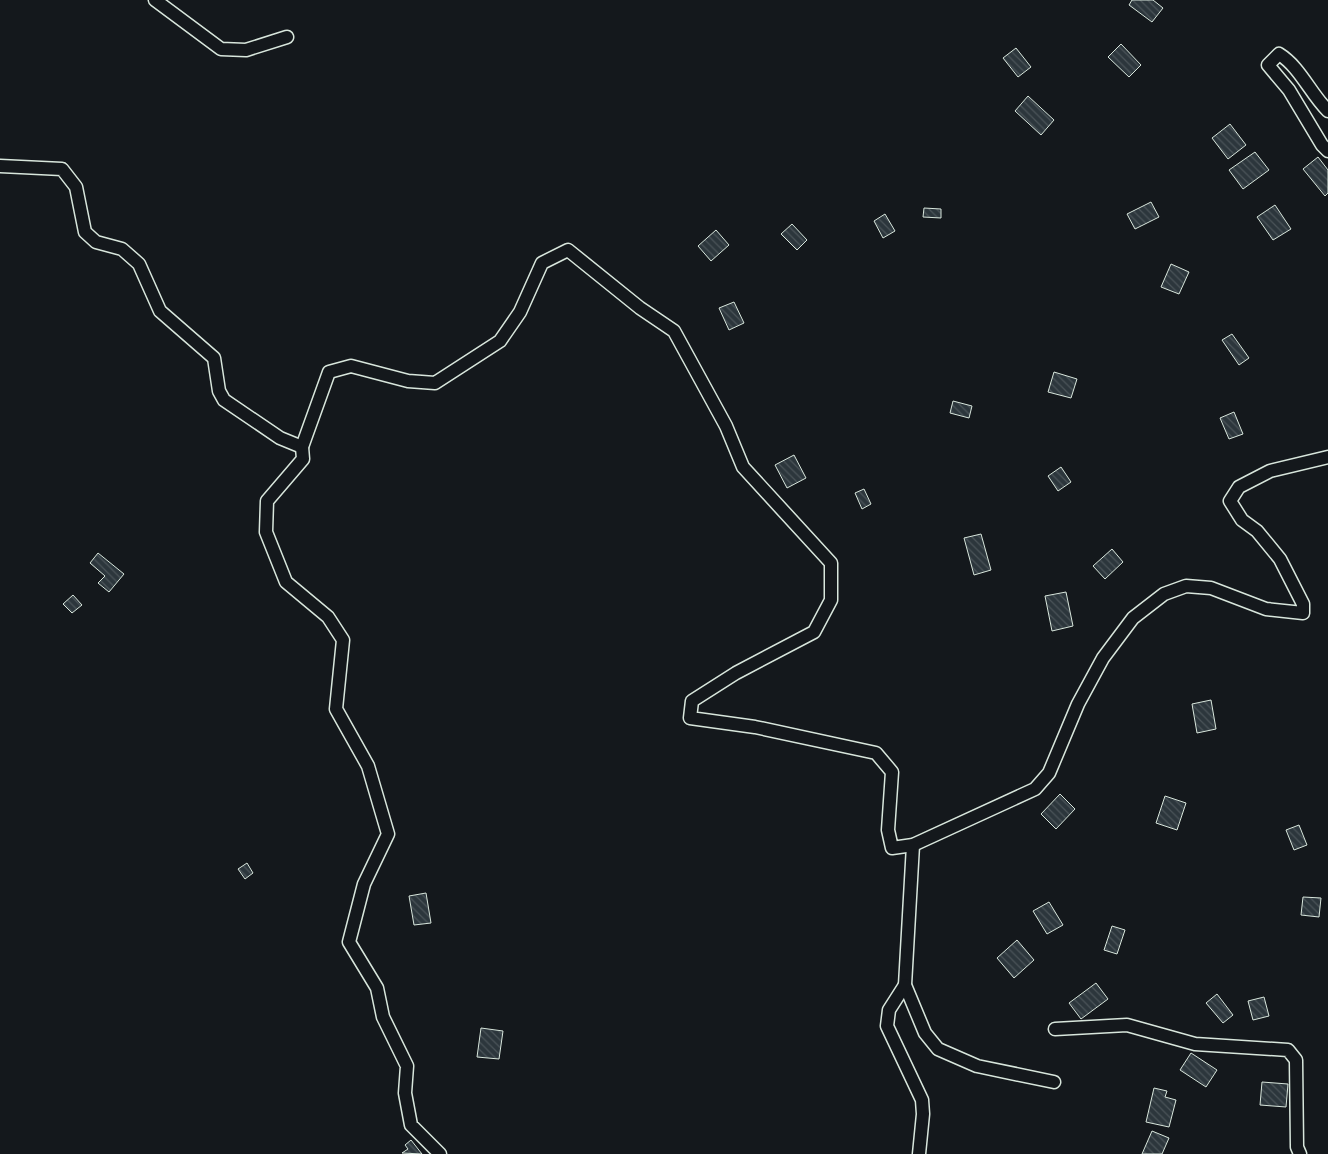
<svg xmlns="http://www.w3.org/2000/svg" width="1328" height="1154" viewBox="0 0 1328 1154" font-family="Signika,sans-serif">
	<defs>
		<pattern id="building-back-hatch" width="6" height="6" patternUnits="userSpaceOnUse" patternTransform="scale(1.25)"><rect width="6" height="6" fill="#2c363c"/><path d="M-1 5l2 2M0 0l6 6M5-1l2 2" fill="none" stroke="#4a5358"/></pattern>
	</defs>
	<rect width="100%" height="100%" fill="#14181c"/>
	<g fill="url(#building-back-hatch)" stroke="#d8e6dc">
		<path d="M 1132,0 L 1153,0 L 1163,8 L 1152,22 L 1129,5 Z"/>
		<path d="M 1121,44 L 1141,65 L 1129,77 L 1108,57 Z"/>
		<path d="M 1016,48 L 1031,67 L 1018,77 L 1003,58 Z"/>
		<path d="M 1028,96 L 1054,120 L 1041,135 L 1015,111 Z"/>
		<path d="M 1230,124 L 1246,145 L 1228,159 L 1212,138 Z"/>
		<path d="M 1255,152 L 1269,170 L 1243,189 L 1229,170 Z"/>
		<path d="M 1318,157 L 1328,170 L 1328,193 L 1325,196 L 1303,169 Z"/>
		<path d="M 1151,202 L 1159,217 L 1135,229 L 1127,214 Z"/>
		<path d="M 1275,205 L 1291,229 L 1273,240 L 1257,217 Z"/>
		<path d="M 924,208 L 941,209 L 941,218 L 923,217 Z"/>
		<path d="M 885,214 L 895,231 L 883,238 L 874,221 Z"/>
		<path d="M 792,224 L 807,240 L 797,250 L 781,234 Z"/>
		<path d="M 716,230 L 729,245 L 711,261 L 698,246 Z"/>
		<path d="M 1171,264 L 1189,272 L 1179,294 L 1161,287 Z"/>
		<path d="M 734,302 L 744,323 L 729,330 L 719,308 Z"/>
		<path d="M 1232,334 L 1249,358 L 1239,365 L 1222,340 Z"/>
		<path d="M 1054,372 L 1077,379 L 1071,398 L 1048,392 Z"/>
		<path d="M 953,401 L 972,406 L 969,418 L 950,413 Z"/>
		<path d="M 1234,412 L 1243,434 L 1229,439 L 1220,418 Z"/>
		<path d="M 794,455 L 806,478 L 787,488 L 775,465 Z"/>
		<path d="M 1061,467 L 1071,482 L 1058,491 L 1048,476 Z"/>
		<path d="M 864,489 L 871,504 L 862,509 L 855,493 Z"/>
		<path d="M 981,534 L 991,570 L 974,575 L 964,538 Z"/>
		<path d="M 1112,549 L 1123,562 L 1105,579 L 1093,566 Z"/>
		<path d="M 98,553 L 124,574 L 109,592 L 98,583 L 105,576 L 90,563 Z"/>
		<path d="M 1066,592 L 1073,626 L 1052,631 L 1045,596 Z"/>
		<path d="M 73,595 L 82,605 L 72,613 L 63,604 Z"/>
		<path d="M 1211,700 L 1216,729 L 1197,733 L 1192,704 Z"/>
		<path d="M 1060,794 L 1075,809 L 1056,829 L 1041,814 Z"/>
		<path d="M 1165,796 L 1186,803 L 1177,830 L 1156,823 Z"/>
		<path d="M 1299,825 L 1307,845 L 1294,850 L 1286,830 Z"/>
		<path d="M 247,863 L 253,873 L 245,879 L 238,869 Z"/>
		<path d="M 426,893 L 431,923 L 414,925 L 409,896 Z"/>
		<path d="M 1303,897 L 1321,898 L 1319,917 L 1301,915 Z"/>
		<path d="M 1049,902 L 1063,925 L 1047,934 L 1033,911 Z"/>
		<path d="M 1112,926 L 1125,930 L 1117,954 L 1104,950 Z"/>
		<path d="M 1017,940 L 1034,960 L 1014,978 L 997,958 Z"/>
		<path d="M 1096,983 L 1108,999 L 1081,1019 L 1069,1003 Z"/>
		<path d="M 1217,994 L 1233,1015 L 1223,1023 L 1206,1003 Z"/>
		<path d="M 1264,997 L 1269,1016 L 1253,1020 L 1248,1001 Z"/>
		<path d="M 481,1028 L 503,1031 L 499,1059 L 477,1057 Z"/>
		<path d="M 1191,1053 L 1217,1070 L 1206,1087 L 1180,1070 Z"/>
		<path d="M 1262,1082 L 1288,1084 L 1286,1107 L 1260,1105 Z"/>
		<path d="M 1154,1088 L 1167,1091 L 1165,1097 L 1176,1100 L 1169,1127 L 1146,1122 Z"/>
		<path d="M 1152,1131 L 1169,1138 L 1162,1154 L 1142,1154 Z"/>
		<path d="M 411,1140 L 422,1154 L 402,1153 L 408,1149 L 405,1145 Z"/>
	</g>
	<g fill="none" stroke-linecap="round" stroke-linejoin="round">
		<defs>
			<g id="minor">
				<path d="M 155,0 L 221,49 L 246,50 L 287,37"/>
				<path d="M 1328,111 C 1310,93 1300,67 1279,54 L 1268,65 L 1289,90 L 1322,145 L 1328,151"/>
				<path d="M 0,166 L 62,169 L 76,187 L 85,232 L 96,242 L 122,249 L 139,264 L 160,311 L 214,358 L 219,391 L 224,400 L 280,438 L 302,447"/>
				<path d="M 913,845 L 905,985 L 925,1033 L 938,1049 L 977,1066 L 1054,1082"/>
				<path d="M 905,985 L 889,1010 L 887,1026 L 922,1100 L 923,1114 L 919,1154"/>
				<path d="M 1055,1029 L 1127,1025 L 1195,1044 L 1288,1050 L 1296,1060 L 1297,1147 L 1300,1154"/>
				<path d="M 440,1154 L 411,1125 L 405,1093 L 407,1066 L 383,1017 L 377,988 L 349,942 L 364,884 L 388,834 L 368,766 L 336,709 L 343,640 L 328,617 L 286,582 L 266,532 L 267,501 L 303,459 L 302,447 L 329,372 L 351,366 L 408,381 L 435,383 L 500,341 L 520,312 L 542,263 L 568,250 L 640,308 L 674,331 L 726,426 L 743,467 L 831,563 L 831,600 L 814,632 L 736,673 L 692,701 L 690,718 L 755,727 L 876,753 L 892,772 L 888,830 L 892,848 L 913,845 L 1035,789 L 1049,773 L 1078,704 L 1103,658 L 1133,618 L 1164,594 L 1186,586 L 1211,588 L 1266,609 L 1303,613 L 1303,604 L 1280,559 L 1257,531 L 1242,520 L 1230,501 L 1239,487 L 1270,471 L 1328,457"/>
			</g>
		</defs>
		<use href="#minor" stroke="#d8e6dc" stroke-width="15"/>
		<use href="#minor" stroke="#14181c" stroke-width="12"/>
	</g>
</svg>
